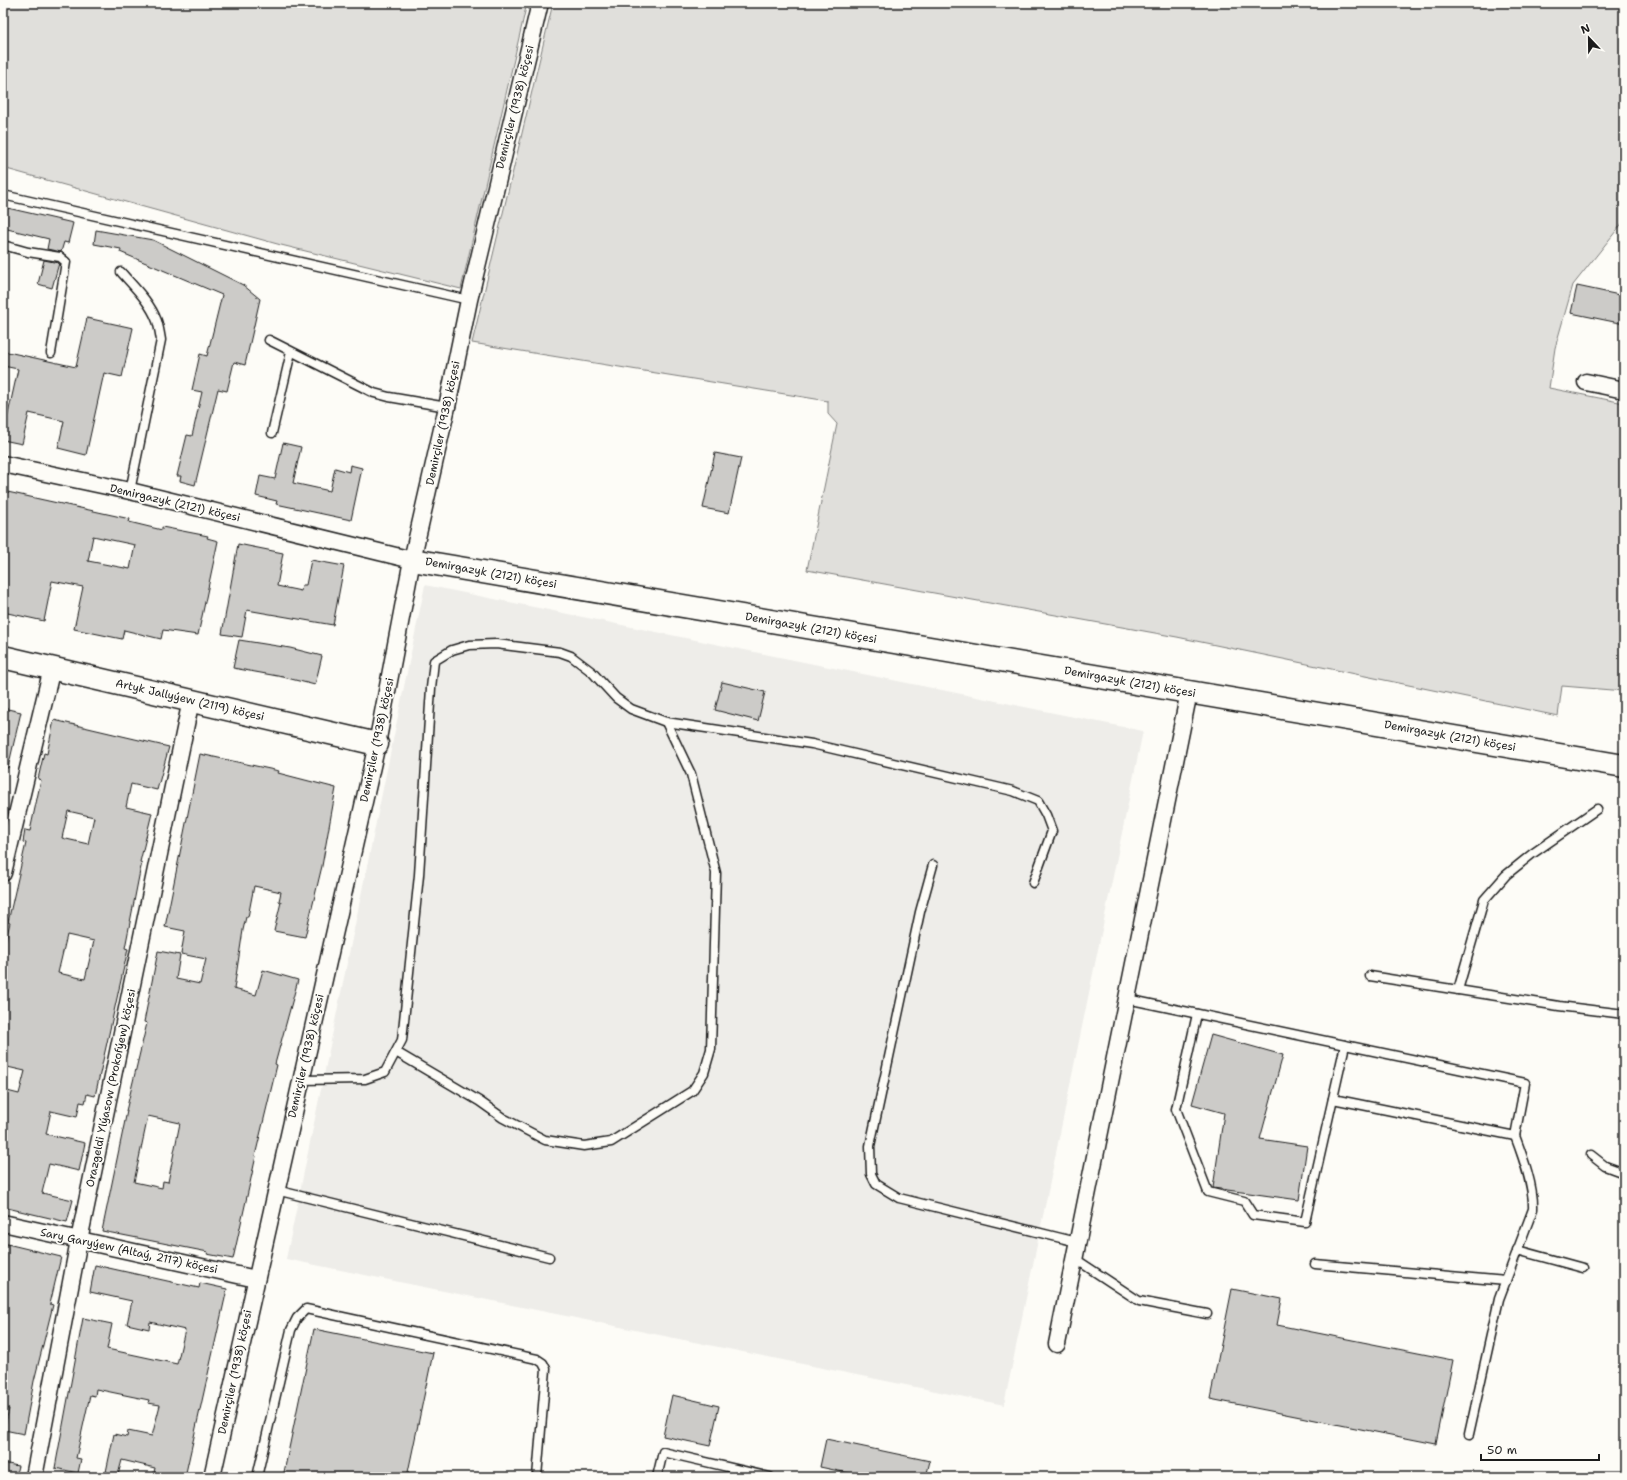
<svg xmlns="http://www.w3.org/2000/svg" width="1627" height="1480" viewBox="0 0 1627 1480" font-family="'Shantell Sans',sans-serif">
	<rect width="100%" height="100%" fill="#fdfcf7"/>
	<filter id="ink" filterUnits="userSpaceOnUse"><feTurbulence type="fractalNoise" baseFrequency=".025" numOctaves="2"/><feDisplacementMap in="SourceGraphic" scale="8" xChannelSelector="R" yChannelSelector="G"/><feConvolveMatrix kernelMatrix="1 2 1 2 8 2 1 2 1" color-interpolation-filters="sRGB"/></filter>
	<g filter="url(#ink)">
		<path fill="#eeede9" d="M 425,585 L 1143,731 L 1004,1405 L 286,1259 Z"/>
		<g fill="#e0dfdb" stroke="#7e7e7c">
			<path d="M 3,3 L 527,3 L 461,289 L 281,245 L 3,168 Z"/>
			<path d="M 553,3 L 1624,3 L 1624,221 L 1573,285 L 1555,348 L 1549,388 L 1624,403 L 1624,691 L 1562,686 L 1558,716 L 1177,637 L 807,570 L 837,424 L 828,414 L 828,401 L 472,343 Z"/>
		</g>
		<g fill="#cccbc8" stroke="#1c1c1c" fill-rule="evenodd">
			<path d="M 3,207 L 73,223 L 68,243 L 64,242 L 61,252 L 47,249 L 49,239 L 3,228 Z"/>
			<path d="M 96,230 L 153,240 L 243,285 L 260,299 L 245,365 L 234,362 L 227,391 L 218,389 L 195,485 L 180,481 L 181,476 L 177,476 L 187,435 L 192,436 L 202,392 L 192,390 L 200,354 L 207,356 L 222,295 L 120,252 L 121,249 L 94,244 Z"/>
			<path d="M 44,260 L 59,263 L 52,288 L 38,284 Z"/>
			<path d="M 1577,286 L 1624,296 L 1624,324 L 1571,313 Z"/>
			<path d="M 87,318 L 133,328 L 122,377 L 104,373 L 86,455 L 58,448 L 64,421 L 29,413 L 22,444 L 3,440 L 3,428 L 5,428 L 18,369 L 3,366 L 3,351 L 76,367 Z"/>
			<path d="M 283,443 L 301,447 L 293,483 L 330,491 L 335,468 L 349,472 L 350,465 L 362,468 L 351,520 L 276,504 L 277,501 L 256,496 L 260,476 L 275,479 Z"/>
			<path d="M 715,453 L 741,458 L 729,513 L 703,508 Z"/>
			<path d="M 3,491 L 130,519 L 129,522 L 162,530 L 162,527 L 208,536 L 207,538 L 218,541 L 198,635 L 163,630 L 161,639 L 124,630 L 122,639 L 74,629 L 83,587 L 52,581 L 44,621 L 3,612 ZM 93,536 L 135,545 L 130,569 L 88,561 Z"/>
			<path d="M 238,544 L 283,553 L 277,586 L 301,591 L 302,585 L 306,585 L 311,560 L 344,566 L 333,625 L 247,610 L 242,637 L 222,634 Z"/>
			<path d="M 239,640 L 290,648 L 322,656 L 315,685 L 283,677 L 233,668 Z"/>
			<path d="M 722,682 L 765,692 L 758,721 L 715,710 Z"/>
			<path d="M 3,708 L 21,712 L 8,768 L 3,767 Z"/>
			<path d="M 54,720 L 169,747 L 157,790 L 131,784 L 126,807 L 152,813 L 140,862 L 142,863 L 140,871 L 125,948 L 128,949 L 95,1096 L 87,1094 L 85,1103 L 80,1102 L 77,1117 L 51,1111 L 46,1134 L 85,1143 L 79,1171 L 49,1164 L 42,1193 L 73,1200 L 67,1222 L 3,1207 L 3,1090 L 19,1094 L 25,1071 L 3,1066 L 3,951 L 10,923 L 8,922 L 26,843 L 23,842 L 25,830 L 30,831 L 41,780 L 38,779 L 44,753 L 47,754 ZM 68,811 L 94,817 L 88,844 L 62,838 ZM 67,935 L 94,941 L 85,979 L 58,973 Z"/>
			<path d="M 200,754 L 279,771 L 278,773 L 336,788 L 322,866 L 305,937 L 274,931 L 281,902 L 279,901 L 281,892 L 254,886 L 248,917 L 246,917 L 243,930 L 234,989 L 256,995 L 263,970 L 298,980 L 275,1064 L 277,1065 L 255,1156 L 256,1156 L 233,1259 L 207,1254 L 208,1252 L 102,1231 L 127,1111 L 126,1111 L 147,1023 L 144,1022 L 158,951 L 180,955 L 176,979 L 200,984 L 206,959 L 181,954 L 185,931 L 165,927 ZM 148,1116 L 180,1123 L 168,1182 L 163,1181 L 162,1188 L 134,1182 Z"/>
			<path d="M 1211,1035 L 1283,1055 L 1260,1139 L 1307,1146 L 1299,1200 L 1213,1188 L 1224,1113 L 1192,1104 Z"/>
			<path d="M 3,1243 L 61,1257 L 50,1304 L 53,1305 L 34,1381 L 24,1434 L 4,1430 L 9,1409 L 3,1408 Z"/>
			<path d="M 95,1265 L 199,1288 L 200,1283 L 227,1289 L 185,1477 L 153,1477 L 155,1468 L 122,1460 L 118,1475 L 106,1472 L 114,1434 L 127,1437 L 128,1431 L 152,1436 L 160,1405 L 148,1403 L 149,1400 L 96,1389 L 95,1396 L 90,1395 L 76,1458 L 81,1459 L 78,1473 L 55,1468 L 83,1318 L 112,1324 L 107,1349 L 177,1364 L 185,1330 L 150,1322 L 149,1329 L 127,1324 L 132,1301 L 90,1292 Z"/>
			<path d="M 1232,1289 L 1282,1299 L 1277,1325 L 1453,1360 L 1436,1444 L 1210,1399 Z"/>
			<path d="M 314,1329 L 433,1353 L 407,1477 L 283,1477 Z"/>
			<path d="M 672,1395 L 719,1406 L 710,1446 L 663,1436 Z"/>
			<path d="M 826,1439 L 930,1461 L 926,1477 L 867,1477 L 820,1467 Z"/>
			<path d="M 3,1463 L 18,1466 L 15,1477 L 3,1477 Z"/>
		</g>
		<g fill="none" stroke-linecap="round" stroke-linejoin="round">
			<defs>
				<g id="lane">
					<path d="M 3,195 L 469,300"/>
					<path d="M 3,245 L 28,252 L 60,257 L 66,262 L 51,353"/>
					<path d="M 121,272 C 134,287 150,302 157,321 C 159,327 160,334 161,340 L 130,491"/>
					<path d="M 269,340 L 374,393 L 389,397 L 447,407"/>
					<path d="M 272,433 L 291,352"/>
					<path d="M 933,865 L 920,912 L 870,1146 L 871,1174 L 876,1184 L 899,1198 L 1077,1242"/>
					<path d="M 1370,976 L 1559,1006 L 1624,1014"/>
					<path d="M 1458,990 L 1484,900 L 1506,875 L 1532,854 L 1597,809"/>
					<path d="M 1127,999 L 1525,1083 L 1515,1136 L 1333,1099"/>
					<path d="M 1197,1014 L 1176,1109 L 1208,1192 L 1244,1201 L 1253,1215 L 1305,1222 L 1345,1045"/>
					<path d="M 396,1052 L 479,1101 L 503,1118 L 545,1140 L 584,1146 L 611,1142 L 692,1091 L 704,1073 L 711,1049 L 716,873 L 691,774 L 666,722"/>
					<path d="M 301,1080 L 365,1079 L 385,1072 L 402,1040 L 419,875 L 431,688 L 434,661 L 452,650 L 469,645 L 496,644 L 560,652 L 571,656 L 592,672 L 616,698 L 631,709 L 666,722 L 812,744 L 1013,791 L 1038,801 L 1046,815 L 1052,831 L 1033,883"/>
					<path d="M 1591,1155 L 1605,1166 L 1624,1173"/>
					<path d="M 276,1190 L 549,1257"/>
					<path d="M 1517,1250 L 1583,1268"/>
					<path d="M 1074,1258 L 1139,1301 L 1207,1314"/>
					<path d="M 1315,1264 L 1506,1281"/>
					<path d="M 1469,1434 L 1499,1299 L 1533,1209 C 1534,1187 1523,1157 1515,1136"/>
					<path d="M 257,1477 L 291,1330 L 297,1318 L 306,1309 L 537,1359 L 543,1363 L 546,1369 L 537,1477"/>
					<path d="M 657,1477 L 663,1452 L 770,1477"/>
				</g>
				<g id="street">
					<path d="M 1586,382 L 1624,390"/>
					<path d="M 3,464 L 130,491 L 412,560"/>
					<path d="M 3,873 L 52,668"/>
					<path d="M 3,1223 L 256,1279"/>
					<path d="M 1057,1344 L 1189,692"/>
					<path d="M 34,1477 L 79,1240 L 191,700"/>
					<path d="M 212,1477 L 377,744 L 412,560 L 447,407 L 469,300 L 540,3"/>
				</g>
				<g id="secondary">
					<path d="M 412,560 L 1624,766"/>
					<path d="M 3,657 L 377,744"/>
				</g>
			</defs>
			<use href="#lane" stroke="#1c1c1c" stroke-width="11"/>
			<use href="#street" stroke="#1c1c1c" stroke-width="19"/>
			<use href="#secondary" stroke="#1c1c1c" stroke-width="25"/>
			<use href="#lane" stroke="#fdfcf7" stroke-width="8"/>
			<use href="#street" stroke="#fdfcf7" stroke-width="16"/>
			<use href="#secondary" stroke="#fdfcf7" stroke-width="22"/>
		</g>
	</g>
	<g text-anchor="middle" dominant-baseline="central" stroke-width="3.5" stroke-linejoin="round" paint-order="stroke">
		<g font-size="11" fill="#1c1c1c" stroke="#fdfcf7">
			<text transform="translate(515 107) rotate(-76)">Demirçiler (1938) köçesi</text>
			<text transform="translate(443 423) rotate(-78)">Demirçiler (1938) köçesi</text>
			<text transform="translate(175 503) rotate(13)">Demirgazyk (2121) köçesi</text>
			<text transform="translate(491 573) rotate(10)">Demirgazyk (2121) köçesi</text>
			<text transform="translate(811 628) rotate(10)">Demirgazyk (2121) köçesi</text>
			<text transform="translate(1130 682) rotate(10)">Demirgazyk (2121) köçesi</text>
			<text transform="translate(190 700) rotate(13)">Artyk Jallyýew (2119) köçesi</text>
			<text transform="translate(1450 736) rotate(10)">Demirgazyk (2121) köçesi</text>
			<text transform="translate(377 740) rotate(-78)">Demirçiler (1938) köçesi</text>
			<text transform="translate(306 1056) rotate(-77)">Demirçiler (1938) köçesi</text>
			<text transform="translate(111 1088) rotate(-78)">Orazgeldi Ylýasow (Prokofýew) köçesi</text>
			<text transform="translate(129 1251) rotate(12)">Sary Garyýew (Altaý, 2117) köçesi</text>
			<text transform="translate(235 1372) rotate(-78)">Demirçiler (1938) köçesi</text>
		</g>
	</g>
	<rect width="1627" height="1480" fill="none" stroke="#fdfcf7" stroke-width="16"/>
	<rect x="8" y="8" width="1611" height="1464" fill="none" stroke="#1c1c1c" stroke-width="1.5" filter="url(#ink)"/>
	<g transform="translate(1589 38) rotate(338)" stroke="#fdfcf7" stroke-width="3" paint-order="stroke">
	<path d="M0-3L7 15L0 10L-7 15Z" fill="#1c1c1c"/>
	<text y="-6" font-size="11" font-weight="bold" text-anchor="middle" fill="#1c1c1c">N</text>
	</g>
	<path d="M1481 1454v6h118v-6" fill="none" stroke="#1c1c1c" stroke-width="2"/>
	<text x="1487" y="1454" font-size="12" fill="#1c1c1c" stroke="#fdfcf7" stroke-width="3" paint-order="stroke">50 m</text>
</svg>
